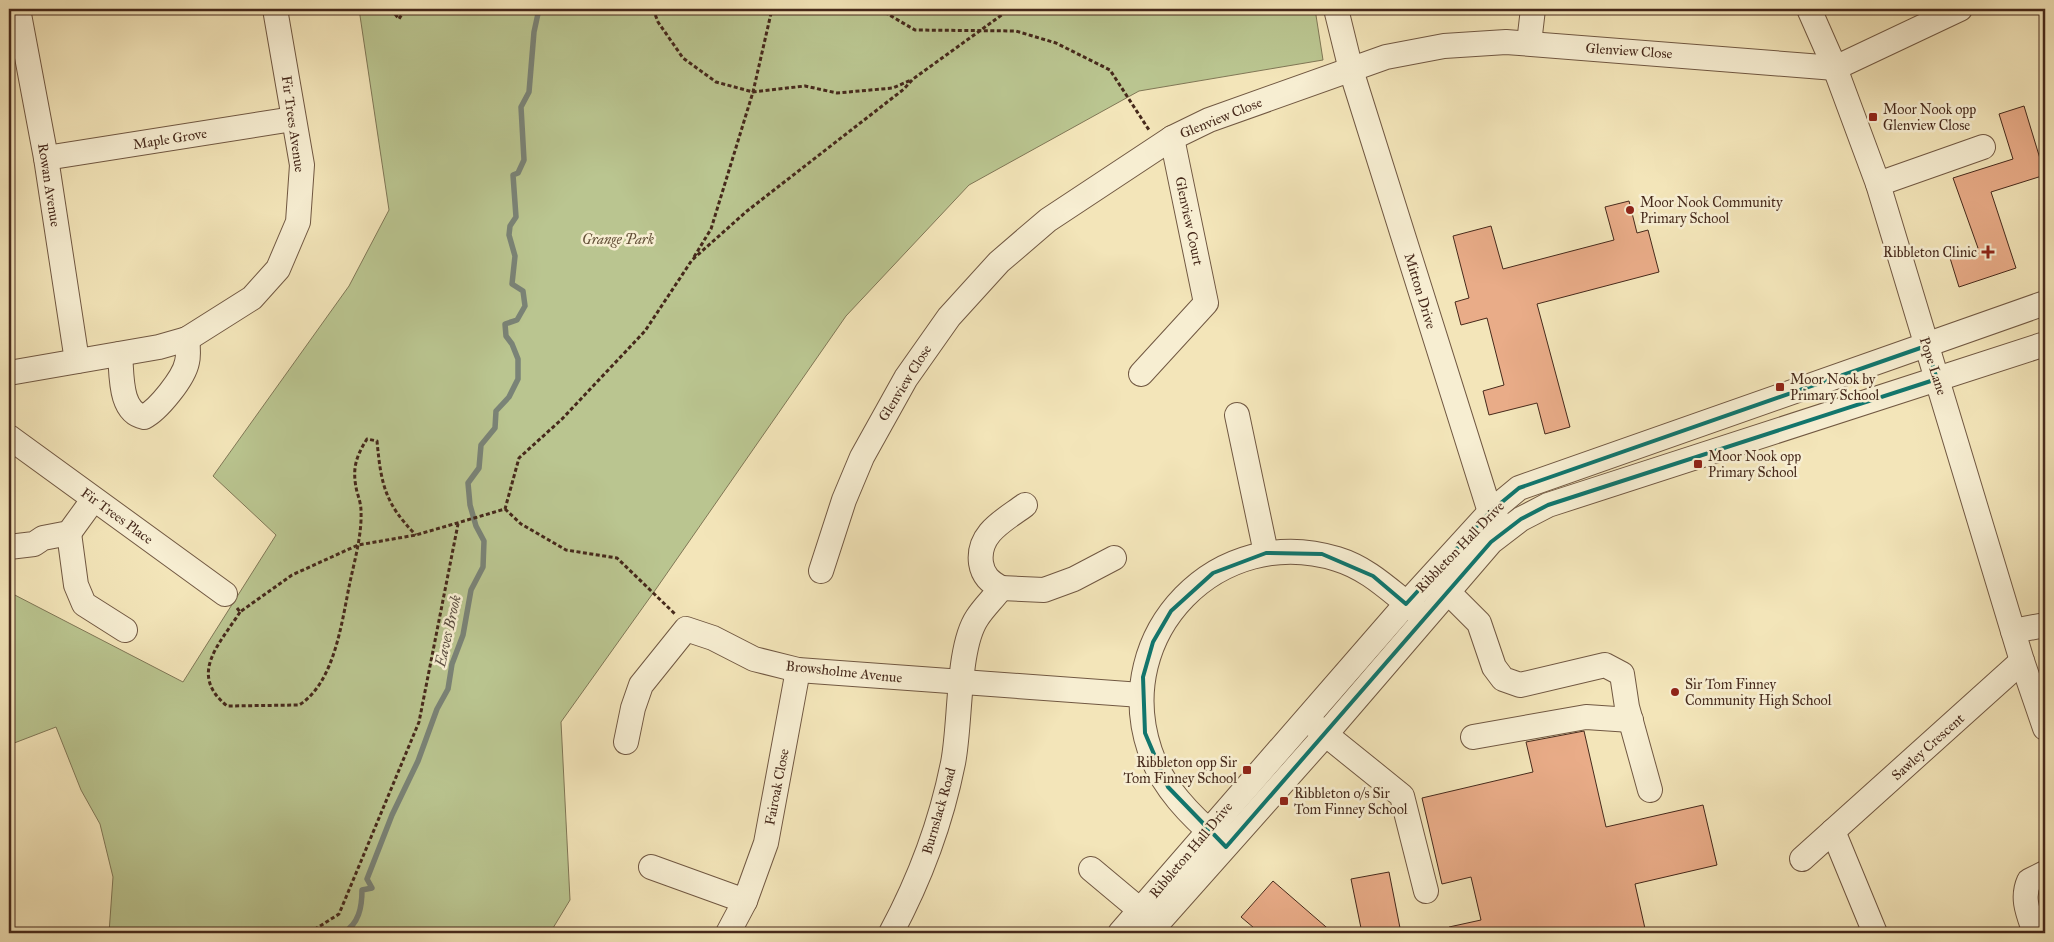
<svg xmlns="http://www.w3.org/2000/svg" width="2054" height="942" viewBox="0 0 2054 942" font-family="'IM FELL Great Primer',serif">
	<rect width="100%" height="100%" fill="#f3e5b9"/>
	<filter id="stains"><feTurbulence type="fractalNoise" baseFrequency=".004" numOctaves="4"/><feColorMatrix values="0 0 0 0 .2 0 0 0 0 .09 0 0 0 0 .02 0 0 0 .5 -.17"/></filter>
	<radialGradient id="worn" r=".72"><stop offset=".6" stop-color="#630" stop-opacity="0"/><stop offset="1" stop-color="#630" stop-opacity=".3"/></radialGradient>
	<path fill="#bac590" stroke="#807756" d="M 359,9 L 1315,9 L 1323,60 L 1139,91 L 969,185 L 846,316 L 656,589 L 561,722 L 570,900 L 550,933 L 109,933 L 113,877 L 100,824 L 81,790 L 56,727 L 9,745 L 9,592 L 183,682 L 276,535 L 213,476 L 349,286 L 389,210 Z"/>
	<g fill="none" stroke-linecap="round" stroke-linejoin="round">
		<path stroke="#7a8377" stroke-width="5.5" d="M 343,933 C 359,924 362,907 362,890 L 372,888 L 367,879 L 392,815 L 418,761 L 437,709 L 448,689 L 452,664 L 463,635 L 471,590 L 483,567 L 484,541 L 476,526 L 470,505 L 468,483 L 479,468 L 481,445 L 495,428 L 496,411 L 509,397 L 518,379 L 518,359 L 512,344 L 506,336 L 505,324 L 517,320 L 525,306 L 523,291 L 512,284 L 515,256 L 509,235 L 510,226 L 516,217 L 513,175 L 518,173 L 524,160 L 521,107 L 529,92 L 534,32 L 539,9"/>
	</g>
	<g fill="#e9ac88" stroke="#46291b">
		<path d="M 2024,106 L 2045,175 L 1991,192 L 2016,268 L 1959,287 L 1950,258 L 1978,248 L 1953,178 L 2013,159 L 1999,114 Z"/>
		<path d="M 1629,201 L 1637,233 L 1648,230 L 1659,272 L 1537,304 L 1570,427 L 1545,434 L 1537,403 L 1489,415 L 1483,391 L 1504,385 L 1487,318 L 1461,325 L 1455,302 L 1469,298 L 1453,236 L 1491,226 L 1503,269 L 1614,240 L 1605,207 Z"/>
		<path d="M 1584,731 L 1606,827 L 1703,805 L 1717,865 L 1635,884 L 1646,933 L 1450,933 L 1449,927 L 1481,920 L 1471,877 L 1442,884 L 1422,798 L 1533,772 L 1526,742 Z"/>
		<path d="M 1389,872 L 1401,933 L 1362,933 L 1351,879 Z"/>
		<path d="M 1273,881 L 1333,933 L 1260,933 L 1241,917 Z"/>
	</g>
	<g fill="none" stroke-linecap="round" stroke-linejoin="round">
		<defs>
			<g id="minor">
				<path d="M 18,9 L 46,158 L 77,361"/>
				<path d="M 1336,9 L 1351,70 L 1490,512 L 1500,523"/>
				<path d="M 1809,9 L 1835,68 L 1878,184 L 2022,661 L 2045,728"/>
				<path d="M 1529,43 L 1533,9"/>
				<path d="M 46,158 L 293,119"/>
				<path d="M 1878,184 L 1983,147"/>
				<path d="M 120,354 C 122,374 119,412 144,417 C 158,410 184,378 187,362 C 189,354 188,347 187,339"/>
				<path d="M 9,373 L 159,347 L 187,339 L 252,298 L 278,269 L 298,222 L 302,165 L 275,9"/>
				<path d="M 1141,374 L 1206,303 L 1172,138"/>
				<path d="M 1237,415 L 1266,553"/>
				<path d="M 9,437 L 225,594"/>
				<path d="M 69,533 L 76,585 L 84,604 L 125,630"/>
				<path d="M 9,547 L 34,544 L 43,538 L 69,533 L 93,500"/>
				<path d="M 821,571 L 844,500 L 862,457 L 906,378 L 949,317 L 999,262 L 1048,220 L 1172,138 L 1209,120 L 1386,57 L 1444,46 L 1506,42 L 1835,68 L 1960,9"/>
				<path d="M 1001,588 L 1044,590 L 1074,579 L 1114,558"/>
				<path d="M 1448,592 L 1479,623 L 1494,667 L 1503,679 L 1520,685 L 1605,665 L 1622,674 L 1627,707 L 1650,790"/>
				<path d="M 2013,631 L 2045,625"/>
				<path d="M 1314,725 L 1402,796 L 1426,891"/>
				<path d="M 1473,737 L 1586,717 L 1631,720"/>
				<path d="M 626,742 L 633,708 L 641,685 L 686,629 L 713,638 L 754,659 L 798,670 L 1141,695"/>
				<path d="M 1833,831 L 1875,933"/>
				<path d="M 1219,840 C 1191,816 1162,787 1150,751 C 1110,633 1219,522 1337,559 C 1370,569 1392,593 1419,613"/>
				<path d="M 1802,859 L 2022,661"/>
				<path d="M 651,867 L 745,901 L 766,843 L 798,670"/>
				<path d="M 1091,869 L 1140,910"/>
				<path d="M 728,933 L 745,901"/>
				<path d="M 891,933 C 920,879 941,823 953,763 C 961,723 957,648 977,618 C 984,607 994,598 1001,588 C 990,582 983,576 981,563 C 977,533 1005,520 1025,505"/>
				<path d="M 1120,933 L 1406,604 L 1490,512 L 1519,488 L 2045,303"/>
				<path d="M 1149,933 L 1325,735 L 1491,542 L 1521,519 L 1548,505 L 2045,344"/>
				<path d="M 2035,933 C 2029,915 2021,899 2029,881 L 2045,873"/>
			</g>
		</defs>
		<use href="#minor" stroke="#715842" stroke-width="26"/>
		<g stroke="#46291b" stroke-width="3" stroke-dasharray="4 2.5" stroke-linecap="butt">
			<path d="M 391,9 L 399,19 L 405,9"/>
			<path d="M 653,9 L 658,22 L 683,58 L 716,82 L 753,92 L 805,86 L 837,93 L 893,88 L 911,80"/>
			<path d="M 879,9 L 915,30 L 1016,31 L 1056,43 L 1110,70 L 1149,130"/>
			<path d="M 694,257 L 711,229 L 753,92 L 772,9"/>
			<path d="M 505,509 L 521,524 L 566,550 L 617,558 L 675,614"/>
			<path d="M 237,608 L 240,612 L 292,575 L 358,545 L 416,535 L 505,509 L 519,458 L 562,419 L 645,331 L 692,260 L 747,211 L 904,89 L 913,79 L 1010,9"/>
			<path d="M 240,612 C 219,645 188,674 227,706 L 299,705 C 335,683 342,620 350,582 C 355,559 362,534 361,511 C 361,505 359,498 357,492 C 352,470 355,458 367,439 L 377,441 C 381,484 385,504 416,535"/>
			<path d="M 309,933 L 339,914 L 419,722 L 458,524"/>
		</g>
		<use href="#minor" stroke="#f7eed2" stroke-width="24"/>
	</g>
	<path fill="none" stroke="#0f766e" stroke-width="4" stroke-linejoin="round" d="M 1926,346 L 1937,379 L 1548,505 L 1521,519 L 1491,542 L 1226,847 L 1168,787 L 1145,733 L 1143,677 L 1153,642 L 1171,611 L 1213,573 L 1266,553 L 1322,554 L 1373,576 L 1406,604 L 1490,512 L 1519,488 Z"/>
	<g fill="#8f2418" stroke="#f7eed2" stroke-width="2">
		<rect x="1868" y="112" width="10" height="10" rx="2.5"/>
		<circle cx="1630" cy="210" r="5"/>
		<path d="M1985.5 244.5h5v5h5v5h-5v5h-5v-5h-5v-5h5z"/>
		<rect x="1775" y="382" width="10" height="10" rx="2.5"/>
		<rect x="1693" y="459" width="10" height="10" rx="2.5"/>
		<circle cx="1675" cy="692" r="5"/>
		<rect x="1242" y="765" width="10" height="10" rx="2.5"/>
		<rect x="1279" y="796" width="10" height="10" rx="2.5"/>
	</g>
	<g text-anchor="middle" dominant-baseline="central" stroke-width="5" stroke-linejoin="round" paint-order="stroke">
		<g font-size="14" fill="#46291b" stroke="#f7eed2">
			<text transform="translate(1629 51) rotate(4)">Glenview Close</text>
			<text transform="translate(1221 118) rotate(-22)">Glenview Close</text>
			<text transform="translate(293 124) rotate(82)">Fir Trees Avenue</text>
			<text transform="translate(170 139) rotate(-9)">Maple Grove</text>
			<text transform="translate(49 185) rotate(81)">Rowan Avenue</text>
			<text transform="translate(1189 221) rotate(78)">Glenview Court</text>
			<text transform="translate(1420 291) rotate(73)">Mitton Drive</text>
			<text transform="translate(1933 366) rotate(72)">Pope Lane</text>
			<text transform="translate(905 383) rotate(-58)">Glenview Close</text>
			<text transform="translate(117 516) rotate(36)">Fir Trees Place</text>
			<text transform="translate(1460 547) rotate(-46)">Ribbleton Hall Drive</text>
			<text transform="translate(844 672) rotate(6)">Browsholme Avenue</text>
			<text transform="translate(1928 747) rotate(-42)">Sawley Crescent</text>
			<text transform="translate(777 787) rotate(-79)">Fairoak Close</text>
			<text transform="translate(939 811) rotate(-74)">Burnslack Road</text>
			<text transform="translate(1191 850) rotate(-50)">Ribbleton Hall Drive</text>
		</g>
		<g font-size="14" fill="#46291b" stroke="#f7eed2" text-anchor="start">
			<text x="1883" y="109">Moor Nook opp<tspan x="1883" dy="16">Glenview Close</tspan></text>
			<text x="1640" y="202">Moor Nook Community<tspan x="1640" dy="16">Primary School</tspan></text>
			<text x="1977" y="252" text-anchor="end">Ribbleton Clinic</text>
			<text x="1790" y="379">Moor Nook by<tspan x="1790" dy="16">Primary School</tspan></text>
			<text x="1708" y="456">Moor Nook opp<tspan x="1708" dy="16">Primary School</tspan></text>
			<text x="1685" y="684">Sir Tom Finney<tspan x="1685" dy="16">Community High School</tspan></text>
			<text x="1237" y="762" text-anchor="end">Ribbleton opp Sir<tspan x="1237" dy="16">Tom Finney School</tspan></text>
			<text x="1294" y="793">Ribbleton o/s Sir<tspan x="1294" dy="16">Tom Finney School</tspan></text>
		</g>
		<g font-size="14" font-style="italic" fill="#635038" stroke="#f7eed2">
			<text x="618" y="239">Grange Park</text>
		</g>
		<g font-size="15" font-style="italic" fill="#5c4e41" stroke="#f7eed2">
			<text transform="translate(448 631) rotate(-77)">Eaves Brook</text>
		</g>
	</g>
	<rect width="2054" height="942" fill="none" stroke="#f3e5b9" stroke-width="30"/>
	<rect x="10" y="10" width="2034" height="922" fill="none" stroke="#46291b" stroke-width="2.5"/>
	<rect x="15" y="15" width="2024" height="912" fill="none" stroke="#46291b"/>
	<rect width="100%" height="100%" filter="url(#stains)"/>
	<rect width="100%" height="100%" fill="url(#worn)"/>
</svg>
